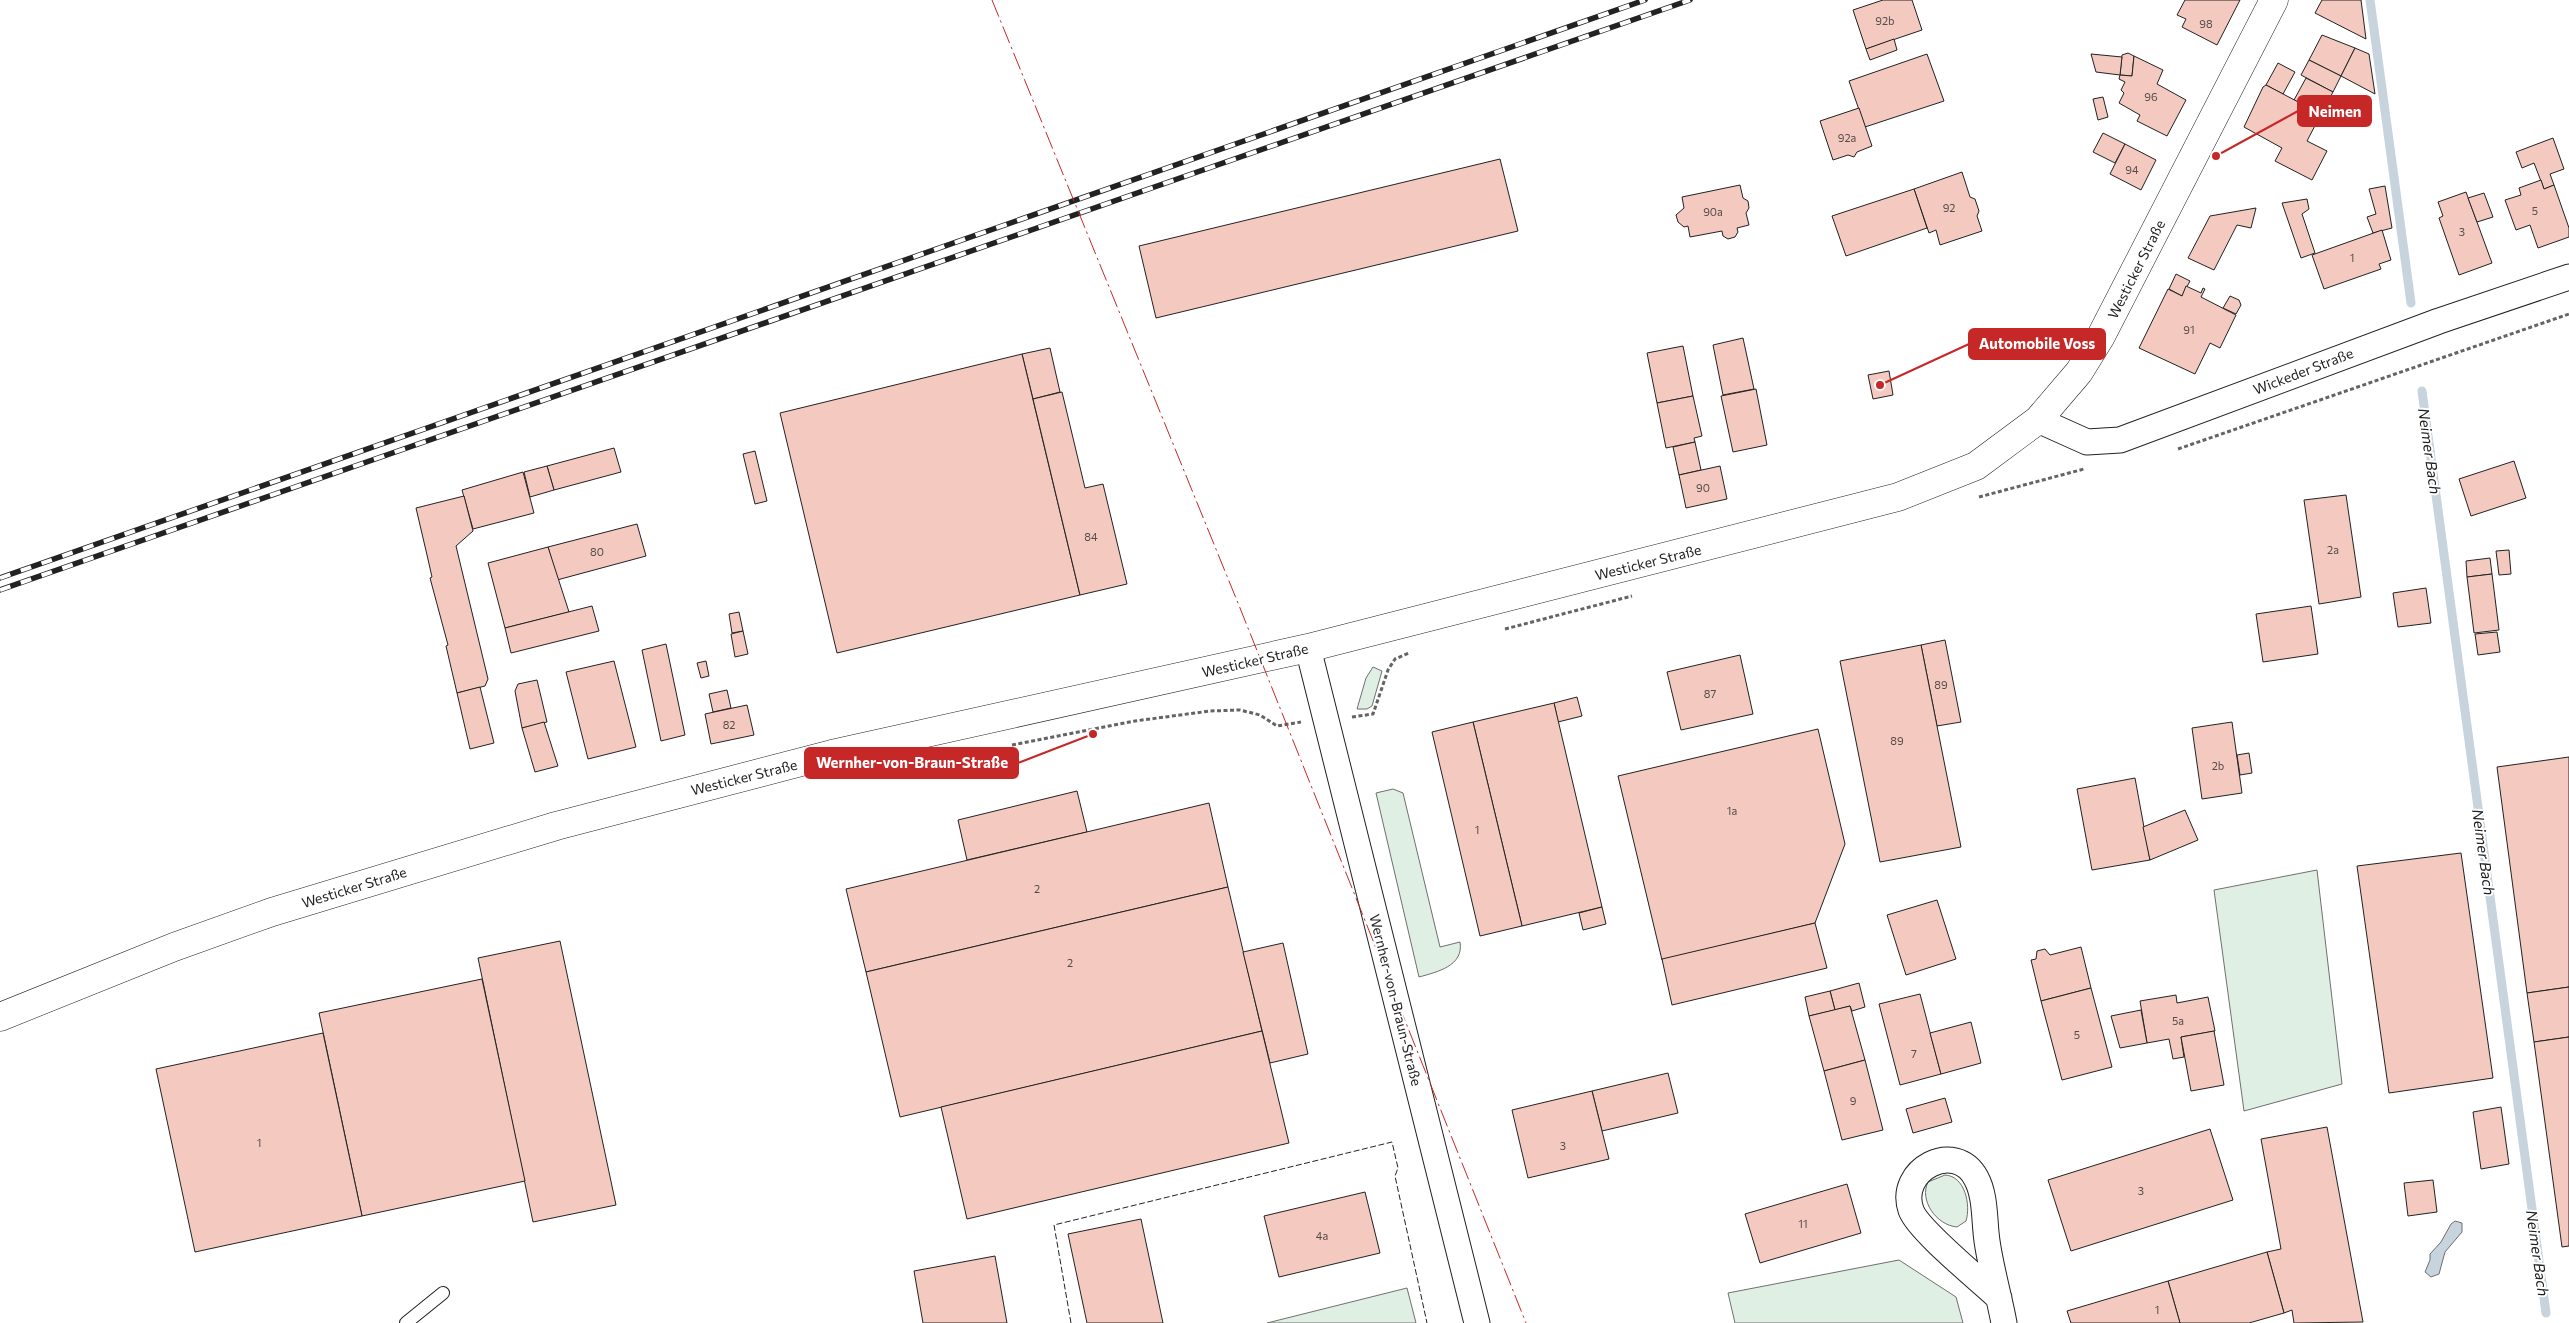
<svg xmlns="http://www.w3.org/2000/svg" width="2569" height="1323" viewBox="0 0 2569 1323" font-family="Commissioner,sans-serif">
	<rect width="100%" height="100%" fill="#fff"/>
	<g fill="#e0efe3" stroke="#6f6f6f">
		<path d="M 1373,667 L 1382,671 L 1372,706 L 1367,709 L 1357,709 L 1366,678 Z"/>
		<path d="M 1393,789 L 1403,793 L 1440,947 L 1460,942 C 1464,966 1437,972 1419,977 L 1376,793 Z"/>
		<path d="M 2317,870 L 2342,1084 L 2244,1111 L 2214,890 Z"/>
		<path d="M 1945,1175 C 1965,1176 1971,1205 1966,1221 L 1957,1227 C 1936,1225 1919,1200 1928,1182 Z"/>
		<path d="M 1899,1260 L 1956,1297 L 1963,1323 L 1735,1323 L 1728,1293 Z"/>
		<path d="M 1407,1288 L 1416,1323 L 1267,1323 Z"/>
	</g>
	<path fill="#c7d3dd" stroke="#6f6f6f" d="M 2455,1221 L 2462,1223 L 2462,1232 L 2445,1252 L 2439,1274 L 2431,1277 L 2425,1272 L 2430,1260 L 2430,1254 L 2441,1242 L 2451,1224 Z"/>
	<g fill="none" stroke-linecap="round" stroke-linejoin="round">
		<g stroke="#c7d3dd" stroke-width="9">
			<path d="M 2370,0 L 2411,303"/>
			<path d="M 2422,391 L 2546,1313"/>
		</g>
	</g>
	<g fill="#f3c9c0" stroke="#222">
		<path d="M 1883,0 L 1912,0 L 1922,30 L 1866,49 L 1853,10 Z"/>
		<path d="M 2185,0 L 2240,0 L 2217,45 L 2182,27 L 2186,19 L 2177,15 Z"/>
		<path d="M 2322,0 L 2361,0 L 2366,39 L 2315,13 Z"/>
		<path d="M 2322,35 L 2355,48 L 2341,76 L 2309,60 Z"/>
		<path d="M 1894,39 L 1897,50 L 1870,60 L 1866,49 Z"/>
		<path d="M 2355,48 L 2369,54 L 2375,94 L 2341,76 Z"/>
		<path d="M 2128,53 L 2134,56 L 2132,76 L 2120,75 L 2122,55 Z"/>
		<path d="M 1927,54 L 1944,101 L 1865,127 L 1849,81 Z"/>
		<path d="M 2091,54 L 2122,57 L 2120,75 L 2096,72 Z"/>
		<path d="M 2134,56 L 2163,70 L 2157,84 L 2186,100 L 2167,136 L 2137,121 L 2140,115 L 2119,103 L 2124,93 L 2121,90 L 2125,82 L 2119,79 L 2120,75 L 2132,76 Z"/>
		<path d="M 2309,60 L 2341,76 L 2333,92 L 2301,75 Z"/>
		<path d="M 2278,63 L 2295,72 L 2283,94 L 2266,85 Z"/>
		<path d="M 2306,78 L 2333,92 L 2321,114 L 2294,100 Z"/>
		<path d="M 2266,85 L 2321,114 L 2307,141 L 2327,151 L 2312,180 L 2275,161 L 2282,148 L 2244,127 L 2263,87 Z"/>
		<path d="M 2103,97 L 2108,117 L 2098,120 L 2093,99 Z"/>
		<path d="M 1859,108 L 1872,146 L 1857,152 L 1854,157 L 1848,155 L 1833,160 L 1820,121 Z"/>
		<path d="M 2103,133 L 2125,144 L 2115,163 L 2093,152 Z"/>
		<path d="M 2553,138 L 2564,169 L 2550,174 L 2554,185 L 2544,189 L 2534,163 L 2522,168 L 2516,152 Z"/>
		<path d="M 2125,144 L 2156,160 L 2141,190 L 2110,174 Z"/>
		<path d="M 1500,159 L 1518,231 L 1156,318 L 1139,246 Z"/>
		<path d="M 1962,172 L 1970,197 L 1975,199 L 1979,211 L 1977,216 L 1982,231 L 1940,245 L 1936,230 L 1929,233 L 1914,189 Z"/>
		<path d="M 2541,180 L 2544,189 L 2554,185 L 2569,228 L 2569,237 L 2538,248 L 2530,225 L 2516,230 L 2505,200 L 2521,195 L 2519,188 Z"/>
		<path d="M 1740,185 L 1743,198 L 1748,201 L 1749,208 L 1746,213 L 1749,225 L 1737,228 L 1738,232 L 1735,237 L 1728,239 L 1723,236 L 1722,231 L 1690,237 L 1688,226 L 1684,227 L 1678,222 L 1676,215 L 1684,208 L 1682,197 Z"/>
		<path d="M 2385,186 L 2392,228 L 2373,233 L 2367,217 L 2376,214 L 2369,189 Z"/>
		<path d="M 1914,189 L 1927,228 L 1846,256 L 1832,216 Z"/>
		<path d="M 2466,192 L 2492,263 L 2459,275 L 2439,218 L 2443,216 L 2438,202 Z"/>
		<path d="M 2484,193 L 2493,217 L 2477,222 L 2468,198 Z"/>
		<path d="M 2307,199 L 2309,209 L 2302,214 L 2315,253 L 2301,258 L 2282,203 Z"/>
		<path d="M 2256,208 L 2251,228 L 2237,225 L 2214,270 L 2188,258 L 2210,216 Z"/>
		<path d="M 2382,230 L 2391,260 L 2379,264 L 2381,269 L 2324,289 L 2312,255 Z"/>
		<path d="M 2176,274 L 2190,281 L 2182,296 L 2169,289 Z"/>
		<path d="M 2186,286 L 2201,293 L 2203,288 L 2205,289 L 2201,297 L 2236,315 L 2220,348 L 2210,343 L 2195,374 L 2139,348 L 2168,289 L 2182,296 Z"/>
		<path d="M 2230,296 L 2239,300 L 2241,305 L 2236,314 L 2223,308 Z"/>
		<path d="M 1743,338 L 1754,389 L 1723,395 L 1713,345 Z"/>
		<path d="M 1683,346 L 1693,396 L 1657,403 L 1647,353 Z"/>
		<path d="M 1050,348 L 1060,392 L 1033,399 L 1022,354 Z"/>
		<path d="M 1022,354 L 1080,595 L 837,653 L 780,413 Z"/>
		<path d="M 1889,371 L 1893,395 L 1873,399 L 1868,375 Z"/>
		<path d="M 1756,389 L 1767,445 L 1733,452 L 1721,396 Z"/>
		<path d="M 1062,392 L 1085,488 L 1103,484 L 1127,584 L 1080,595 L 1033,399 Z"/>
		<path d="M 1693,396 L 1702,436 L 1694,438 L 1695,442 L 1666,448 L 1657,403 Z"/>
		<path d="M 1695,442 L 1701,470 L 1679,475 L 1673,447 Z"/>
		<path d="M 614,448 L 621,472 L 554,490 L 547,466 Z"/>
		<path d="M 755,451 L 767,501 L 755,504 L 743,454 Z"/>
		<path d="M 2514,461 L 2526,498 L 2471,516 L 2459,479 Z"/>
		<path d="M 547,466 L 554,490 L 530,497 L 524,472 Z"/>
		<path d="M 1720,466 L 1727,499 L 1686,508 L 1679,475 Z"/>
		<path d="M 523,472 L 534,513 L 473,529 L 462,490 Z"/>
		<path d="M 2346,495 L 2361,597 L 2319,604 L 2304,500 Z"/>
		<path d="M 464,496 L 473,531 L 456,546 L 488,679 L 485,686 L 457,693 L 446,646 L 448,645 L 430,578 L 432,577 L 427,555 L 416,508 Z"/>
		<path d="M 637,524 L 646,556 L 557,580 L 548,547 Z"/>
		<path d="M 548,547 L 569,612 L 505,628 L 488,563 Z"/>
		<path d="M 2509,550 L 2511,574 L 2499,575 L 2496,551 Z"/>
		<path d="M 2490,558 L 2492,574 L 2467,577 L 2466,561 Z"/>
		<path d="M 2492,574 L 2499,630 L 2474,633 L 2467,577 Z"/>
		<path d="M 2426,588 L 2431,623 L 2398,627 L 2393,593 Z"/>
		<path d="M 592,606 L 599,631 L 511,653 L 505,628 Z"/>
		<path d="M 2311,606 L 2318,654 L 2263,662 L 2256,614 Z"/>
		<path d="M 739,612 L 743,631 L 732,633 L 729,614 Z"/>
		<path d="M 743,631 L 748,654 L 735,657 L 731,634 Z"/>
		<path d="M 2497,632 L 2500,652 L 2478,655 L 2475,634 Z"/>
		<path d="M 1945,640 L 1961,722 L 1937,726 L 1921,645 Z"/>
		<path d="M 666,644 L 685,735 L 661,741 L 642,650 Z"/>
		<path d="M 1921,645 L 1961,847 L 1880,862 L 1840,661 Z"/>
		<path d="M 1740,655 L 1753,714 L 1681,730 L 1667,672 Z"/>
		<path d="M 614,661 L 636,747 L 588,759 L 566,672 Z"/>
		<path d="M 706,661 L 709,676 L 701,678 L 697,663 Z"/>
		<path d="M 537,680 L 547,722 L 522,728 L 515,691 L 518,684 Z"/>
		<path d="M 480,687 L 494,743 L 470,749 L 457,693 Z"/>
		<path d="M 727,690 L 731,708 L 713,712 L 709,694 Z"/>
		<path d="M 1577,697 L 1582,716 L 1558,722 L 1554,703 Z"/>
		<path d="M 1554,703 L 1602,907 L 1522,926 L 1473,722 Z"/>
		<path d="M 747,705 L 754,735 L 711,744 L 705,714 Z"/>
		<path d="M 544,722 L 558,766 L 535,772 L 522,728 Z"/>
		<path d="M 1473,722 L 1522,926 L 1480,936 L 1432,732 Z"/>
		<path d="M 2232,722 L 2242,793 L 2202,799 L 2192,728 Z"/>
		<path d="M 1818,729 L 1845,844 L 1815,923 L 1662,960 L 1618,776 Z"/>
		<path d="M 2249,753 L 2252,773 L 2240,775 L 2237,755 Z"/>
		<path d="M 2569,757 L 2569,987 L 2527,993 L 2497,767 Z"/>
		<path d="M 2135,778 L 2150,860 L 2092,870 L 2077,789 Z"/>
		<path d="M 1077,791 L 1087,832 L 967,860 L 958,820 Z"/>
		<path d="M 1209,803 L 1228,887 L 866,972 L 846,889 Z"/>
		<path d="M 2185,810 L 2198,840 L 2150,860 L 2143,827 Z"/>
		<path d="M 2461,853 L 2493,1078 L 2389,1093 L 2357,866 Z"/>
		<path d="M 1228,887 L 1262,1031 L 900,1117 L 866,972 Z"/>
		<path d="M 1937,900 L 1956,959 L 1906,975 L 1887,915 Z"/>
		<path d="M 1602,907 L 1606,924 L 1583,930 L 1579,913 Z"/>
		<path d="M 1815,923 L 1827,968 L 1672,1005 L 1662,959 Z"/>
		<path d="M 560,941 L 616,1205 L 533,1222 L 478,958 Z"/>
		<path d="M 1283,943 L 1308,1054 L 1270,1063 L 1243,952 Z"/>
		<path d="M 2081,947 L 2091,988 L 2041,1001 L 2031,960 L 2036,959 L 2037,951 L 2045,949 L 2050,955 Z"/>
		<path d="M 482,979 L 525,1181 L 362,1216 L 319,1013 Z"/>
		<path d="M 1859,983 L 1865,1007 L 1852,1011 L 1850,1006 L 1835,1010 L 1830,991 Z"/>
		<path d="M 2569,987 L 2569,1037 L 2534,1042 L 2527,993 Z"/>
		<path d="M 2091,988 L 2112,1067 L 2062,1080 L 2041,1001 Z"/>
		<path d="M 1830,991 L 1835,1010 L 1809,1016 L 1805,997 Z"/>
		<path d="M 1920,994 L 1941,1074 L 1900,1085 L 1879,1004 Z"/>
		<path d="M 2176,995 L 2177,1003 L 2208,997 L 2215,1031 L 2181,1037 L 2184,1057 L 2173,1059 L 2169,1039 L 2147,1043 L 2140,1001 Z"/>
		<path d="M 1850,1006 L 1865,1060 L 1824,1071 L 1809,1016 Z"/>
		<path d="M 2141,1010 L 2147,1043 L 2120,1048 L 2111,1016 Z"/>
		<path d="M 1971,1022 L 1981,1063 L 1941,1074 L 1930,1033 Z"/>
		<path d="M 1262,1031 L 1289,1143 L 967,1219 L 941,1107 Z"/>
		<path d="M 2214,1031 L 2224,1085 L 2191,1091 L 2181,1037 Z"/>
		<path d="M 323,1033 L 362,1216 L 195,1252 L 156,1069 Z"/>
		<path d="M 2569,1037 L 2569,1246 L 2562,1247 L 2534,1042 Z"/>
		<path d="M 1865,1060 L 1883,1130 L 1842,1140 L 1824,1071 Z"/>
		<path d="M 1668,1073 L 1678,1113 L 1602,1131 L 1592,1091 Z"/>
		<path d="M 1592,1091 L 1609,1159 L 1528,1178 L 1512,1110 Z"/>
		<path d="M 1945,1098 L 1952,1122 L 1913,1133 L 1906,1109 Z"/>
		<path d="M 2501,1107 L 2509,1164 L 2481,1169 L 2473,1112 Z"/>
		<path d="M 2327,1127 L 2363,1322 L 2294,1323 L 2292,1310 L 2284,1313 L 2267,1252 L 2281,1249 L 2261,1139 Z"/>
		<path d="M 2210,1129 L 2233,1200 L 2071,1251 L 2048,1180 Z"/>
		<path d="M 2433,1180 L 2437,1212 L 2408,1216 L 2404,1183 Z"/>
		<path d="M 1847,1184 L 1861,1233 L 1760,1263 L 1745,1214 Z"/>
		<path d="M 1365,1192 L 1380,1253 L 1279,1277 L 1264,1216 Z"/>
		<path d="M 1141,1219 L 1163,1323 L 1087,1323 L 1068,1234 Z"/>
		<path d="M 2267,1252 L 2284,1313 L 2249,1323 L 2180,1323 L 2168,1281 Z"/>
		<path d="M 995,1256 L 1007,1323 L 923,1323 L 914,1271 Z"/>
		<path d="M 2168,1281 L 2180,1323 L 2071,1323 L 2067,1311 Z"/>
	</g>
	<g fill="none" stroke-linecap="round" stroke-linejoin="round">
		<defs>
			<path id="lane" d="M 406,1323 L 443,1293"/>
			<g id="street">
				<path d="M 2038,420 L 2087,442 L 2120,440 L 2439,321 L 2569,277"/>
				<path d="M 1308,648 L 1477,1323"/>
				<path d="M 1999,1298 C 1981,1281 1917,1229 1911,1210 C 1897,1170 1955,1139 1976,1178 C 1986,1196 1984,1221 1987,1241 C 1991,1269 1999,1296 2004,1323"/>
			</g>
			<path id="secondary" d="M 0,1017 L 174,947 L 272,912 L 556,826 L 832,754 L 1308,648 L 1898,497 L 1976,466 L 2038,420 L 2079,372 L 2100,338 L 2274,0"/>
		</defs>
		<use href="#lane" stroke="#222" stroke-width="14"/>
		<use href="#street" stroke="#222" stroke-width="27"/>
		<use href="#secondary" stroke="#222" stroke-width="29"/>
		<g stroke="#646464" stroke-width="3" stroke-dasharray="4 2.5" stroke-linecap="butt">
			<path d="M 2178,449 L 2569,314"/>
			<path d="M 1979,497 L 2084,469"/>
			<path d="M 1505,629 L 1632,596"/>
			<path d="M 1352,717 L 1373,714 L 1388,670 L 1395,659 L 1409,653"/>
			<path d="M 1012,745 L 1135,721 L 1210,711 L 1240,710 L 1260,715 L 1277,726 L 1301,722"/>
		</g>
		<use href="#lane" stroke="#fff" stroke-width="12"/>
		<use href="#street" stroke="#fff" stroke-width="25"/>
		<use href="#secondary" stroke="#fff" stroke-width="28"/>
		<defs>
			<g id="rail">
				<path d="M 0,578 L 1645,0"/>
				<path d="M 0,590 L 1690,0"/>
			</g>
		</defs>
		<use href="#rail" stroke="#222" stroke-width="5.5"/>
		<use href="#rail" stroke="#fff" stroke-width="4" stroke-dasharray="11" stroke-linecap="butt"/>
		<path stroke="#222" stroke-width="1" stroke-dasharray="6 2.5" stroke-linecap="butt" d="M 1071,1323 L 1054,1225 L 1392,1142 L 1398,1168 L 1395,1176 L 1427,1323"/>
		<path stroke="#c62828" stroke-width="1" stroke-dasharray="18 4 2.5 4" stroke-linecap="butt" d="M 992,0 L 1240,608 L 1526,1323"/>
	</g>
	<g text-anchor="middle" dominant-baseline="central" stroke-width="4" stroke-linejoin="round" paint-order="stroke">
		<g font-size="11" fill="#564c4a">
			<text x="1885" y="20">92b</text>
			<text x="2206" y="23">98</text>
			<text x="2151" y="96">96</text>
			<text x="1847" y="137">92a</text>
			<text x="2132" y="169">94</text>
			<text x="1949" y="207">92</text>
			<text x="2535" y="210">5</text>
			<text x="1713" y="211">90a</text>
			<text x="2462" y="231">3</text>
			<text x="2352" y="257">1</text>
			<text x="2189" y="329">91</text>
			<text x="1703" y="487">90</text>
			<text x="1091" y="536">84</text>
			<text x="2333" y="549">2a</text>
			<text x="597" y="551">80</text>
			<text x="1941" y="684">89</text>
			<text x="1710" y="693">87</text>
			<text x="729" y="724">82</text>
			<text x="1897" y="740">89</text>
			<text x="2218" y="765">2b</text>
			<text x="1732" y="810">1a</text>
			<text x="1477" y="829">1</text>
			<text x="1037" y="888">2</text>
			<text x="1070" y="962">2</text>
			<text x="2178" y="1020">5a</text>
			<text x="2077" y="1034">5</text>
			<text x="1914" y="1053">7</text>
			<text x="1853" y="1100">9</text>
			<text x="259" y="1142">1</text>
			<text x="1563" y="1145">3</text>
			<text x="2141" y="1190">3</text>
			<text x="1803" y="1223">11</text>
			<text x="1322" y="1235">4a</text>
			<text x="2157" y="1309">1</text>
		</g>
		<g font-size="14" fill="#222" stroke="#fff">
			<text transform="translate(2136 269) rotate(-63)">Westicker Straße</text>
			<text transform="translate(2303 371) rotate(-21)">Wickeder Straße</text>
			<text transform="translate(1648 562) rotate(-14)">Westicker Straße</text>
			<text transform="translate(1255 660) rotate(-13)">Westicker Straße</text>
			<text transform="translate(744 777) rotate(-14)">Westicker Straße</text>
			<text transform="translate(354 887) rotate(-17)">Westicker Straße</text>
			<text transform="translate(1396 1000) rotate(76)">Wernher-von-Braun-Straße</text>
		</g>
		<g font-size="15" font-style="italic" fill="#222" stroke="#fff">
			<text transform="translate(2430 451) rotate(82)">Neimer Bach</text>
			<text transform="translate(2484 852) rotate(82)">Neimer Bach</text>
			<text transform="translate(2538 1253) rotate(82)">Neimer Bach</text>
		</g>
	</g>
	<path fill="none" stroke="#c62828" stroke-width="2" d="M2216 156L2298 111M1880 385L1969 344M1093 734L1018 763"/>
	<g fill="#c62828" stroke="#fff" stroke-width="2">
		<circle cx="2216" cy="156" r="5"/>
		<circle cx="1880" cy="385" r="5"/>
		<circle cx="1093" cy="734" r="5"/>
	</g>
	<g fill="#c62828" stroke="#c62828" stroke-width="2">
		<rect x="2298" y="96" width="73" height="30" rx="5"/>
		<rect x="1969" y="329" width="136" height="30" rx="5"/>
		<rect x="805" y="748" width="213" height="30" rx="5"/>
	</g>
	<g font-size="15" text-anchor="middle" font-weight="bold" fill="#fff">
		<text x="2335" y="117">Neimen</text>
		<text x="2037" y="349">Automobile Voss</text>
		<text x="912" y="768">Wernher-von-Braun-Straße</text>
	</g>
</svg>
